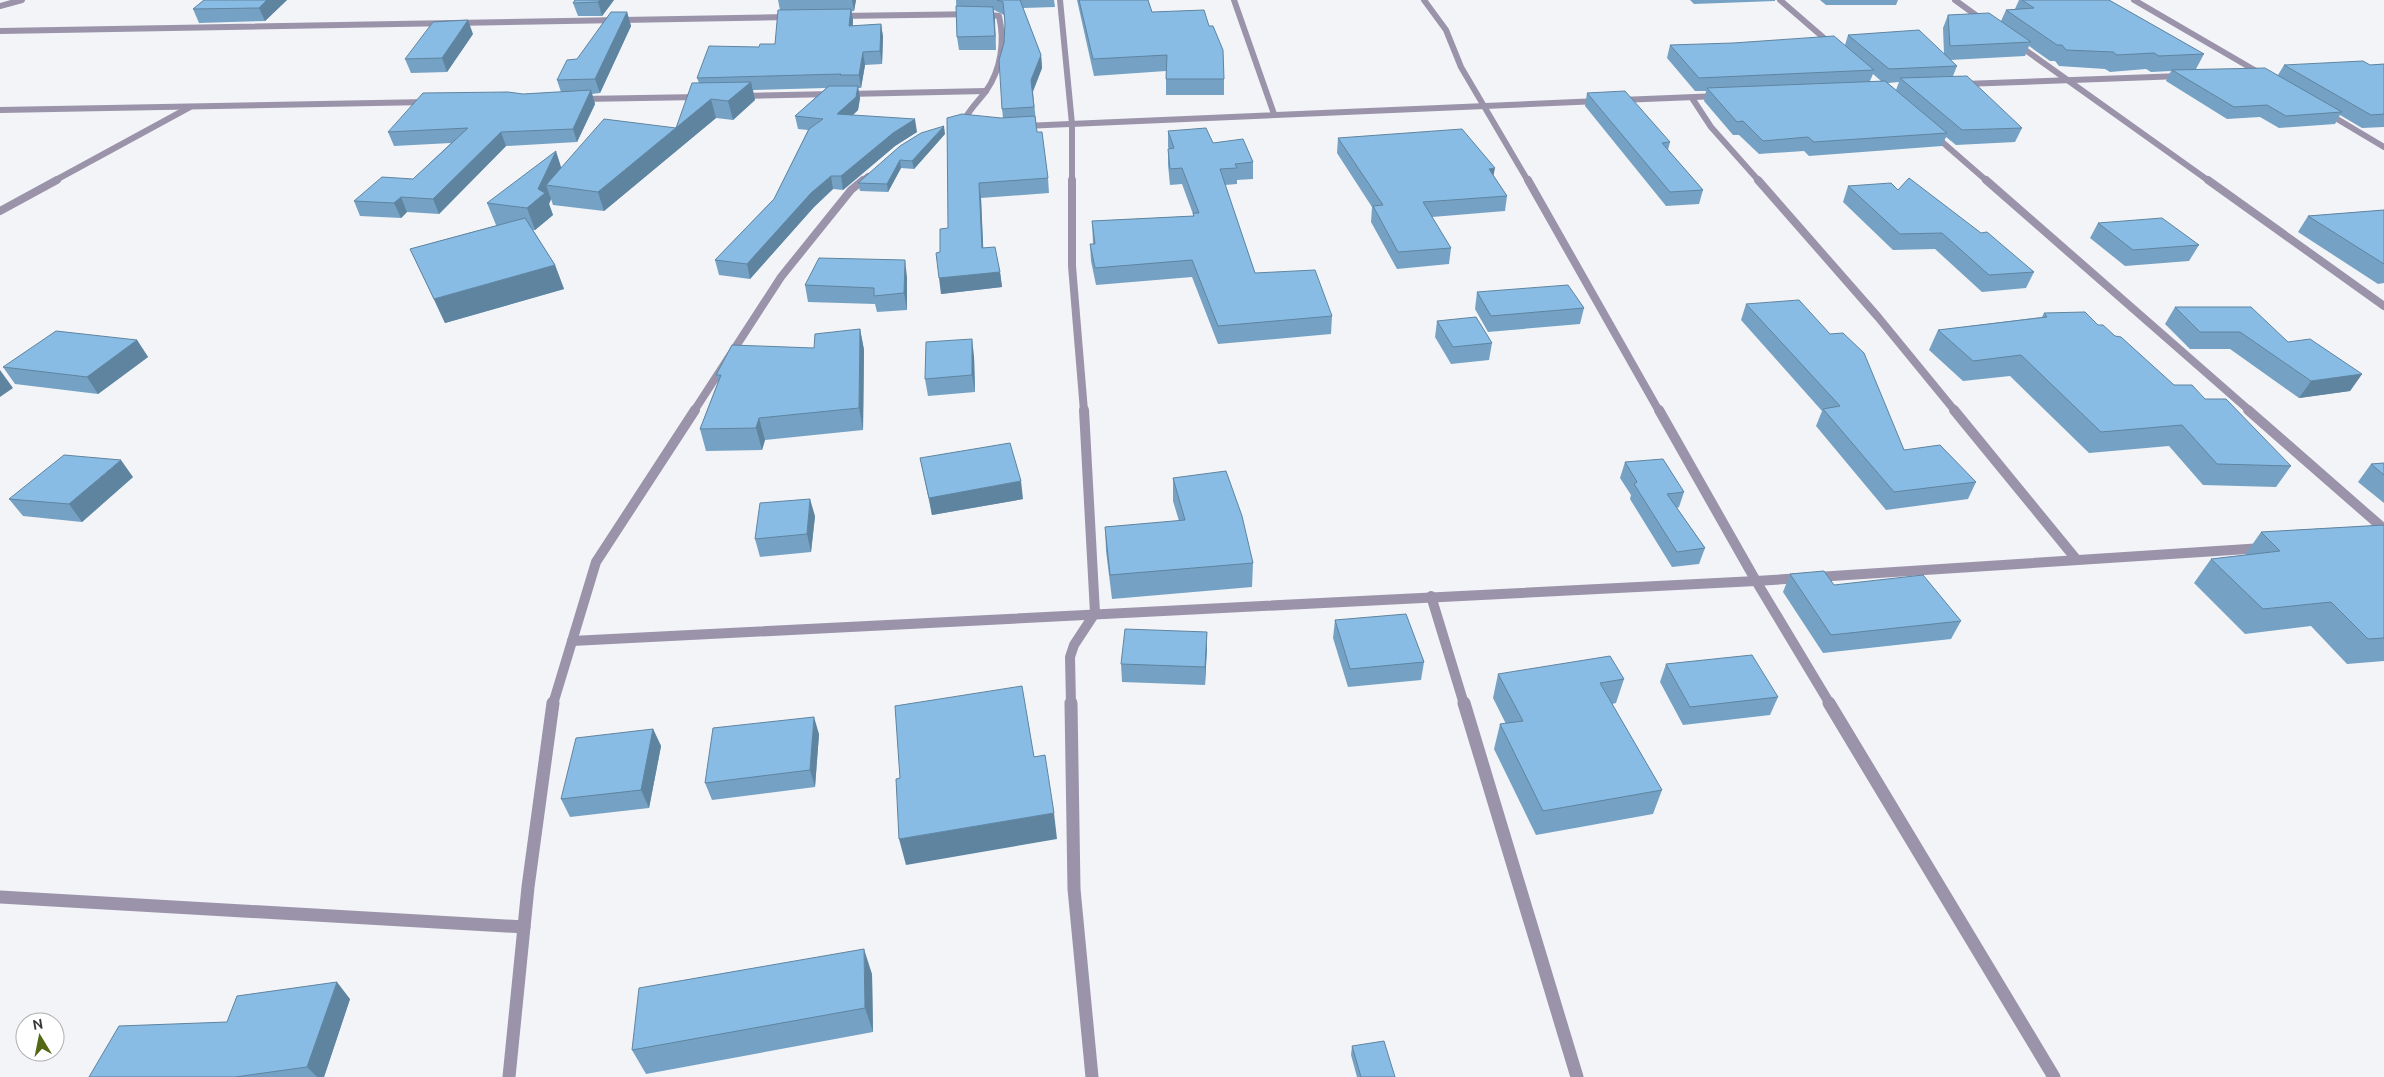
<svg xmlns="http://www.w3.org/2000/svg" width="2384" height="1077" viewBox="0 0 2384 1077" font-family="Ubuntu,sans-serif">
	<rect width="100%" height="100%" fill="#f2f4f8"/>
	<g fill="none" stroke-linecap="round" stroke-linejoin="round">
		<g stroke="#9b93aa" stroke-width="6">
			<path d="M 1060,0 L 1072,124 L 1072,181"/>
			<path d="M 1234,0 L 1274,114"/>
			<path d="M 1424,0 L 1446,30 L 1461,67 L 1528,181"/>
			<path d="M 1780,0 L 1832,45"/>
			<path d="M 1955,0 L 1984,21"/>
			<path d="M 2134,0 L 2263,75"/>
			<path d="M 0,6 L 22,0"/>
			<path d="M 839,16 L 983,14 L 999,16 C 1005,41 1001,70 986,91 C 978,102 968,110 963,123"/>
			<path d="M 0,31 L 789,17"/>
			<path d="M 2017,44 L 2209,181"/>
			<path d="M 1963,84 L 2181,76"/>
			<path d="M 847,94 L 986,91"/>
			<path d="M 742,96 L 833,94"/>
			<path d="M 1692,98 L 1711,127 L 1759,181"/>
			<path d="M 582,99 L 700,97"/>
			<path d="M 1621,100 L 1719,96"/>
			<path d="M 0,110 L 428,102"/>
			<path d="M 2327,113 L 2384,147"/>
			<path d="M 1024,126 L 1599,101"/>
			<path d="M 1933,134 L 1987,181"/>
			<path d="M 54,181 L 190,107"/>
			<path d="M 862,181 L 868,176"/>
		</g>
		<g stroke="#9b93aa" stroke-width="8">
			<path d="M 1072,180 L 1072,266 L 1084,411"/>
			<path d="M 1528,180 L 1659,411"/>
			<path d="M 1758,180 L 1878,317 L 1955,411"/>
			<path d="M 1986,180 L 2250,411"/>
			<path d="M 2208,180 L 2384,306"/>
			<path d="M 0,211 L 57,180"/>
			<path d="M 694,411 L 781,277 L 851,190 L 863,180"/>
		</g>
		<g stroke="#9b93aa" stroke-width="10">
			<path d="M 1659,410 L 1756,581 L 1830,704"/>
			<path d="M 1954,410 L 2076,559"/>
			<path d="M 2248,410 L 2384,529"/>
			<path d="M 1431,596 L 1464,704"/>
			<path d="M 572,641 L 1756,581 L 2263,548"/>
			<path d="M 553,704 L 596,562 L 695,410"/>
			<path d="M 1071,704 L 1070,657 L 1074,645 L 1095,613 L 1084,410"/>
		</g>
		<g stroke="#9b93aa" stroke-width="13">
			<path d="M 1071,703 L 1074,889 L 1092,1077"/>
			<path d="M 1464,703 L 1577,1077"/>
			<path d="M 1829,703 L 2054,1077"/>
			<path d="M 0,897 L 524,927"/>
			<path d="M 509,1077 L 528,887 L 553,703"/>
		</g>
	</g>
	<g fill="#75a2c4" fill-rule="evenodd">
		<path d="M 204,0 L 287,0 L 265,21 L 199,23 L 193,9 Z"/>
		<path d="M 614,0 L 602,16 L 578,16 L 573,3 Z"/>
		<path d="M 778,0 L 856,0 L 854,11 L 852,11 L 853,21 L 853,26 L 881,24 L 883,37 L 882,64 L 865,65 L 861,88 L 858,88 L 860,98 L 858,110 L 853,115 L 917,132 L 895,146 L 843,190 L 833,189 L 814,207 L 750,279 L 719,275 L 715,260 L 774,199 L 808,130 L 798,129 L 795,116 L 826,88 L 753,90 L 755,100 L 733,120 L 716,118 L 604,211 L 553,205 L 551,199 L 549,204 L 553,215 L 535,230 L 533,230 L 555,265 L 564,289 L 445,323 L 410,249 L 498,225 L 496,225 L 487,203 L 562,168 L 676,128 L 699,83 L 697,78 L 759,47 L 775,44 L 780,10 Z"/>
		<path d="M 956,0 L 1054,0 L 1055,7 L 1023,8 L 1041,55 L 1042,68 L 1033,92 L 1037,132 L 1048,178 L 1049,193 L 981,198 L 983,248 L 1000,272 L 1002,287 L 941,294 L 940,252 L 948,228 L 1003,118 L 1002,109 L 1005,26 L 1004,15 L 994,10 L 996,50 L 959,50 L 957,37 Z"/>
		<path d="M 1077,0 L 1148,0 L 1152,12 L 1224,79 L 1224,95 L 1166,95 L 1166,71 L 1094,76 Z"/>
		<path d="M 1690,0 L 1775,0 L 1775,1 L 1694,4 Z"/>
		<path d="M 1820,0 L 1898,0 L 1896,5 L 1826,5 Z"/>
		<path d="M 2019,0 L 2109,0 L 2204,54 L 2196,69 L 2278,75 L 2284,65 L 2370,65 L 2384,64 L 2384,127 L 2362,128 L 2340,115 L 2335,124 L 2279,128 L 2260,117 L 2227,119 L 2166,81 L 2171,71 L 2151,72 L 2146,69 L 2110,72 L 2105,69 L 2059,66 L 2055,61 L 2050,61 L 2029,46 L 2025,56 L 1950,60 L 1957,66 L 1953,76 L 2022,128 L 2015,142 L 1956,145 L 1946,137 L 1942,146 L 1809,156 L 1804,151 L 1759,154 L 1739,135 L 1733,135 L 1704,101 L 1706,91 L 1695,91 L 1667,58 L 1670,45 L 1845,45 L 1848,35 L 1944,54 L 1943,28 L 1948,15 L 2001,21 L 2006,10 L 2015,9 ZM 1873,74 L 1881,81 L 1870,81 ZM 1899,82 L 1896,90 L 1888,83 Z"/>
		<path d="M 627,12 L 631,26 L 600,93 L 592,94 L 595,104 L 577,142 L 506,146 L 439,214 L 407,212 L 401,218 L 360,216 L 354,201 L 413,179 L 451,143 L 394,146 L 388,132 L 523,94 L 561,92 L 557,80 Z"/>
		<path d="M 473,34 L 447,72 L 411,73 L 405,59 Z"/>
		<path d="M 1587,93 L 1670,142 L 1668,150 L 1703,190 L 1699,204 L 1666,206 L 1585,106 Z"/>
		<path d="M 1168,131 L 1213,143 L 1253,162 L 1253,179 L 1237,180 L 1237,184 L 1225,185 L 1255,273 L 1332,316 L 1331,334 L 1218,344 L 1192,277 L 1096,285 L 1091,261 L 1090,244 L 1093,244 L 1092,221 L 1193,216 L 1193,214 L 1182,184 L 1170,185 L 1168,165 L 1168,149 L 1169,149 L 1168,147 Z"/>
		<path d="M 945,134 L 914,169 L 901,168 L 888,192 L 860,191 L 858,183 Z"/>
		<path d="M 1338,138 L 1493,175 L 1507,196 L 1505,211 L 1432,217 L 1451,248 L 1449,264 L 1397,269 L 1371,222 L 1372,207 L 1337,153 Z"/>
		<path d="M 1848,186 L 1898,190 L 1981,233 L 2034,272 L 2026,288 L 1982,292 L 1935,249 L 1893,250 L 1843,202 Z"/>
		<path d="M 2384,210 L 2384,283 L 2378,284 L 2298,232 L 2308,216 Z"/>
		<path d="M 2098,223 L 2199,245 L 2189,261 L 2125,266 L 2090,238 Z"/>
		<path d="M 907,277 L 907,310 L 877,312 L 875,304 L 808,302 L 805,285 Z"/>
		<path d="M 1477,292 L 1584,308 L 1580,324 L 1488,332 L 1475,309 Z"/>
		<path d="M 1746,304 L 1904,450 L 1976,482 L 1968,499 L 1886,510 L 1816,426 L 1822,411 L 1741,320 Z"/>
		<path d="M 2175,307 L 2362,374 L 2350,391 L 2299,398 L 2230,349 L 2190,349 L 2165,324 Z"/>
		<path d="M 2044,313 L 2098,325 L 2115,336 L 2174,385 L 2205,399 L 2291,466 L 2276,487 L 2203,485 L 2169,446 L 2089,453 L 2010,376 L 1963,381 L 1929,350 L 1938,330 L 2042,317 Z"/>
		<path d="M 1437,321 L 1492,343 L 1489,360 L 1451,364 L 1435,337 Z"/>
		<path d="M 860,329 L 864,350 L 863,430 L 765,440 L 762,450 L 706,451 L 700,429 L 718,382 L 716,375 L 814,348 Z"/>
		<path d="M 137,340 L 148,357 L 98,394 L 15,384 L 3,367 Z"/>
		<path d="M 974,356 L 975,392 L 928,396 L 925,379 Z"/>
		<path d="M 920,458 L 1023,499 L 932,515 Z"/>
		<path d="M 1625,462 L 1684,492 L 1679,507 L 1677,508 L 1705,548 L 1699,564 L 1672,567 L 1630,499 L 1631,495 L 1620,478 Z"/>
		<path d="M 2384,463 L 2384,503 L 2358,482 L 2371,464 Z"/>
		<path d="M 133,477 L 82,522 L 23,516 L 9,499 Z"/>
		<path d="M 1173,478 L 1253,563 L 1252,587 L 1112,599 L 1106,551 L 1105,527 L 1179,521 L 1173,501 Z"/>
		<path d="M 815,516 L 811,552 L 760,557 L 755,539 Z"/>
		<path d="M 2384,525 L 2384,661 L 2347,664 L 2311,626 L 2245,634 L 2194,583 L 2211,559 L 2245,555 L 2261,532 Z"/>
		<path d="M 1790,574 L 1961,621 L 1951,639 L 1823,653 L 1783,592 Z"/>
		<path d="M 1335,620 L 1424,662 L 1421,680 L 1348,687 L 1333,638 Z"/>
		<path d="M 1207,632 L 1205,685 L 1122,682 L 1121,664 Z"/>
		<path d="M 1666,664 L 1778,697 L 1770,715 L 1683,725 L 1660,682 Z"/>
		<path d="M 1498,674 L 1624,679 L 1616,703 L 1612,704 L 1662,790 L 1653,814 L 1536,835 L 1494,749 L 1500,724 L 1506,724 L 1493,698 Z"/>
		<path d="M 653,729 L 661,746 L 649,808 L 570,817 L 561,799 Z"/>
		<path d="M 819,734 L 815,787 L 712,800 L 705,783 Z"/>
		<path d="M 872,974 L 873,1032 L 646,1074 L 632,1050 Z"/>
		<path d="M 350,999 L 324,1077 L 89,1077 L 227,1022 Z"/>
		<path d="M 1352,1046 L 1395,1077 L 1357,1077 L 1351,1055 Z"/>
	</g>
	<g fill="#5f84a0">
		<path d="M 267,0 L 287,0 L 265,21 L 259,8 Z"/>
		<path d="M 600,0 L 614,0 L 602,16 L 598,2 Z"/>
		<path d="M 852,0 L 856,0 L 854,11 Z"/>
		<path d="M 993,7 L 995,20 L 996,50 L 995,36 Z"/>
		<path d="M 851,9 L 853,21 L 852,39 L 849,26 Z"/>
		<path d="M 627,12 L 631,26 L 600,93 L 595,79 Z"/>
		<path d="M 468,20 L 473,34 L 447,72 L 442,58 Z"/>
		<path d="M 881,24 L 883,37 L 882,64 L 880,51 Z"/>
		<path d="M 863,52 L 865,65 L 861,88 L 859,75 Z"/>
		<path d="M 1041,55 L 1042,68 L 1032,93 L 1031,80 Z"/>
		<path d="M 751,82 L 755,100 L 733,120 L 728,101 Z"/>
		<path d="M 858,86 L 860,98 L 858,110 L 840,127 L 837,114 Z"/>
		<path d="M 591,90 L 595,104 L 577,142 L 573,129 Z"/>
		<path d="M 711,99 L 716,118 L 604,211 L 598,192 Z"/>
		<path d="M 915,119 L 917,132 L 895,146 L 843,190 L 841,176 L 893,133 Z"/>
		<path d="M 944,126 L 945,134 L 914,169 L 912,161 Z"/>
		<path d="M 501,132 L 506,146 L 439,214 L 433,199 Z"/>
		<path d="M 556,151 L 563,173 L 546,185 L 551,199 L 549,204 L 553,215 L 535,230 L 527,208 L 538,189 Z"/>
		<path d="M 900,160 L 901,168 L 888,192 L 887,184 Z"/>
		<path d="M 1495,168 L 1492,183 L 1489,169 Z"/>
		<path d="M 831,176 L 833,189 L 814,207 L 750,279 L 747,264 L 811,193 Z"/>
		<path d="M 979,183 L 981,198 L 984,264 L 982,248 Z"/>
		<path d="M 401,197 L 407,212 L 401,218 L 394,203 Z"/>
		<path d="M 905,260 L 907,277 L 907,310 L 904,293 Z"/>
		<path d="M 555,265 L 564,289 L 445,323 L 434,299 Z"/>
		<path d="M 1000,272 L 1002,287 L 941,294 L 939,278 Z"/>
		<path d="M 860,329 L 864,350 L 863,430 L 859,408 Z"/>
		<path d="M 972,339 L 974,356 L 975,392 L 972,375 Z"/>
		<path d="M 137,340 L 148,357 L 98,394 L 87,377 Z"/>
		<path d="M 0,370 L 13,388 L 0,397 Z"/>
		<path d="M 2362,374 L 2350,391 L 2299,398 L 2311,381 Z"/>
		<path d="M 759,418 L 765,440 L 762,450 L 756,428 Z"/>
		<path d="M 121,460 L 133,477 L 82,522 L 69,504 Z"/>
		<path d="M 1021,481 L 1023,499 L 932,515 L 929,498 Z"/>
		<path d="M 810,499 L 815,516 L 811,552 L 807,534 Z"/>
		<path d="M 1207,632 L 1207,650 L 1205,685 L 1205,667 Z"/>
		<path d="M 814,717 L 819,734 L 815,787 L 810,770 Z"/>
		<path d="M 653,729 L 661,746 L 649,808 L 641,790 Z"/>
		<path d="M 1054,813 L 1057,839 L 906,865 L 899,839 Z"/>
		<path d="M 864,949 L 872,974 L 873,1032 L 865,1008 Z"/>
		<path d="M 337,982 L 350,999 L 324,1077 L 317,1077 L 307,1067 Z"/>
	</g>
	<g fill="#88bce4" stroke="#5f84a0">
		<path d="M 204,0 L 267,0 L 259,8 L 193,9 Z"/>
		<path d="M 575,0 L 600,0 L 598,2 L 573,3 Z"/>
		<path d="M 997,0 L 1020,0 L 1041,55 L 1031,80 L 1034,107 L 1002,109 L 999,60 L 1004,43 L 1005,23 L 1003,2 Z"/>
		<path d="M 1079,0 L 1148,0 L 1152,12 L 1204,10 L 1209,26 L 1213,26 L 1223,50 L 1224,79 L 1166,79 L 1167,55 L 1093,59 Z"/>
		<path d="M 2022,0 L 2109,0 L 2204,54 L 2159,56 L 2154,53 L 2117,55 L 2113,52 L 2066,50 L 2062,45 L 2057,45 L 2006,10 L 2034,8 Z"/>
		<path d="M 956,6 L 993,7 L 995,36 L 957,37 Z"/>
		<path d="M 851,9 L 849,26 L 881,24 L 880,51 L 863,52 L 859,75 L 840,75 L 841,74 L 697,78 L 709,46 L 759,47 L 760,44 L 775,44 L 778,10 Z"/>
		<path d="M 611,12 L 627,12 L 595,79 L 557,80 L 567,60 L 577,59 Z"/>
		<path d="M 1989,13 L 2031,42 L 1950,46 L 1948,15 Z"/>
		<path d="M 468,20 L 442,58 L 405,59 L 433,22 Z"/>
		<path d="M 1919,30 L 1957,66 L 1889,69 L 1848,35 Z"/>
		<path d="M 1834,36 L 1874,70 L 1699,78 L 1670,45 L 1733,43 Z"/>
		<path d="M 2363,61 L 2370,65 L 2384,64 L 2384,114 L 2371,115 L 2284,65 Z"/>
		<path d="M 2265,68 L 2342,112 L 2286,116 L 2267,105 L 2234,107 L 2172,70 Z"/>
		<path d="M 1967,76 L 2022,128 L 1962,130 L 1900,78 Z"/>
		<path d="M 1885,81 L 1947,133 L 1814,142 L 1808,137 L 1763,141 L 1743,121 L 1737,122 L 1707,88 Z"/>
		<path d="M 751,82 L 728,101 L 711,99 L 598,192 L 546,185 L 604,119 L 676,128 L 692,83 Z"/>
		<path d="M 829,86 L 858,86 L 856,97 L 837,114 L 915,119 L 893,133 L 841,176 L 831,176 L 811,193 L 747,264 L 715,260 L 774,199 L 809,129 L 823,119 L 795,116 Z"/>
		<path d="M 591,90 L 573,129 L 501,132 L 433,199 L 401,197 L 394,203 L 354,201 L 382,177 L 413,179 L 468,128 L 388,132 L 423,93 L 508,92 L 523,94 Z"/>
		<path d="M 1625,91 L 1670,142 L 1662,143 L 1703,190 L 1670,192 L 1587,93 Z"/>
		<path d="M 962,114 L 1001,118 L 1035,116 L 1037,132 L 1042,132 L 1048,178 L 979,183 L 982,248 L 995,247 L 1000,272 L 939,278 L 936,253 L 940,252 L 940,229 L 948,228 L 947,118 Z"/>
		<path d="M 944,126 L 912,161 L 900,160 L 887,184 L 858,183 L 900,146 L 921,133 Z"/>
		<path d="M 1206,128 L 1213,143 L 1243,139 L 1253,162 L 1235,164 L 1237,168 L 1220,169 L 1255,273 L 1315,270 L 1332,316 L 1218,326 L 1192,260 L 1095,268 L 1090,244 L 1095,244 L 1092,221 L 1194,216 L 1193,213 L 1199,213 L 1182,168 L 1170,169 L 1168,149 L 1174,148 L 1168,131 Z"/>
		<path d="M 1462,129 L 1495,168 L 1489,169 L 1507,196 L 1423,202 L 1451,248 L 1398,252 L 1373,206 L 1383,205 L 1338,138 Z"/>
		<path d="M 556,151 L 538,189 L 545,193 L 527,208 L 487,203 Z"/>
		<path d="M 1909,178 L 1981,233 L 1987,232 L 2034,272 L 1989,275 L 1942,233 L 1900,234 L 1848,186 L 1891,183 L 1898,190 Z"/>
		<path d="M 2384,210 L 2384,264 L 2308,216 Z"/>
		<path d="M 525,218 L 555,265 L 434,299 L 410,249 Z"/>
		<path d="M 2162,218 L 2199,245 L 2133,250 L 2098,223 Z"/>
		<path d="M 819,258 L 905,260 L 904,293 L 874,296 L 874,288 L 805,285 Z"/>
		<path d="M 1568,285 L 1584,308 L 1491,316 L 1477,292 Z"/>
		<path d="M 1799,300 L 1830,334 L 1843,333 L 1864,353 L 1904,450 L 1940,445 L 1976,482 L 1894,492 L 1823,409 L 1840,406 L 1746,304 Z"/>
		<path d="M 2175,307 L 2251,307 L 2288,342 L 2310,339 L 2362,374 L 2311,381 L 2240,332 L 2200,332 Z"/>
		<path d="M 2085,312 L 2098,325 L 2103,325 L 2115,336 L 2121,337 L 2174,385 L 2192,385 L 2205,399 L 2226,399 L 2291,466 L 2217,464 L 2182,425 L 2101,432 L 2021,355 L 1973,361 L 1938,330 L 2047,317 L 2044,313 Z"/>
		<path d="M 1476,317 L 1492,343 L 1453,347 L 1437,321 Z"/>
		<path d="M 860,329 L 859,408 L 759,418 L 756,428 L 700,429 L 721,375 L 716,375 L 732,345 L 814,348 L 815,334 Z"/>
		<path d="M 56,331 L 137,340 L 87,377 L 3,367 Z"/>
		<path d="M 972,339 L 972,375 L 925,379 L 926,342 Z"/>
		<path d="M 1010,443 L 1021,481 L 929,498 L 920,458 Z"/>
		<path d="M 64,455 L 121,460 L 69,504 L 9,499 Z"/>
		<path d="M 1663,459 L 1684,492 L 1667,494 L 1705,548 L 1677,552 L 1634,484 L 1637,482 L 1625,462 Z"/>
		<path d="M 2384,463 L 2384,475 L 2371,464 Z"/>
		<path d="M 1226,471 L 1242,516 L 1253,563 L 1110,575 L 1105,527 L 1185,520 L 1173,478 Z"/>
		<path d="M 810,499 L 807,534 L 755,539 L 760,503 Z"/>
		<path d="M 2384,525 L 2384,638 L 2368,639 L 2331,602 L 2263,609 L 2211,559 L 2280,551 L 2261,532 Z"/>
		<path d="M 1824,571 L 1834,585 L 1923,575 L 1961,621 L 1831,635 L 1790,574 Z"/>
		<path d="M 1406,614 L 1424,662 L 1350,669 L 1335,620 Z"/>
		<path d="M 1125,629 L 1207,632 L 1205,667 L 1121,664 Z"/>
		<path d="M 1752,655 L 1778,697 L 1690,707 L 1666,664 Z"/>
		<path d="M 1610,656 L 1624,679 L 1600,683 L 1662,790 L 1543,811 L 1500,724 L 1523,721 L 1498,674 Z"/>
		<path d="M 1022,686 L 1034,757 L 1045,755 L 1054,813 L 899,839 L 896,779 L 900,778 L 895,706 Z"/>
		<path d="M 814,717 L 810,770 L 705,783 L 713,728 Z"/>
		<path d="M 653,729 L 641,790 L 561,799 L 576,738 Z"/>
		<path d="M 864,949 L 865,1008 L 632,1050 L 639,988 Z"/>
		<path d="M 337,982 L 307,1067 L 235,1077 L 89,1077 L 119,1026 L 227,1022 L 237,996 Z"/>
		<path d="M 1384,1041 L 1395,1077 L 1361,1077 L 1352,1046 Z"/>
	</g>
	<g transform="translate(40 1037) rotate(350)"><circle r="24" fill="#ffffff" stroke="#afafb0"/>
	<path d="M0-4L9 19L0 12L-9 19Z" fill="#536815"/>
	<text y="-8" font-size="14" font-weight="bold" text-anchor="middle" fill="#373839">N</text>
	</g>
</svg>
